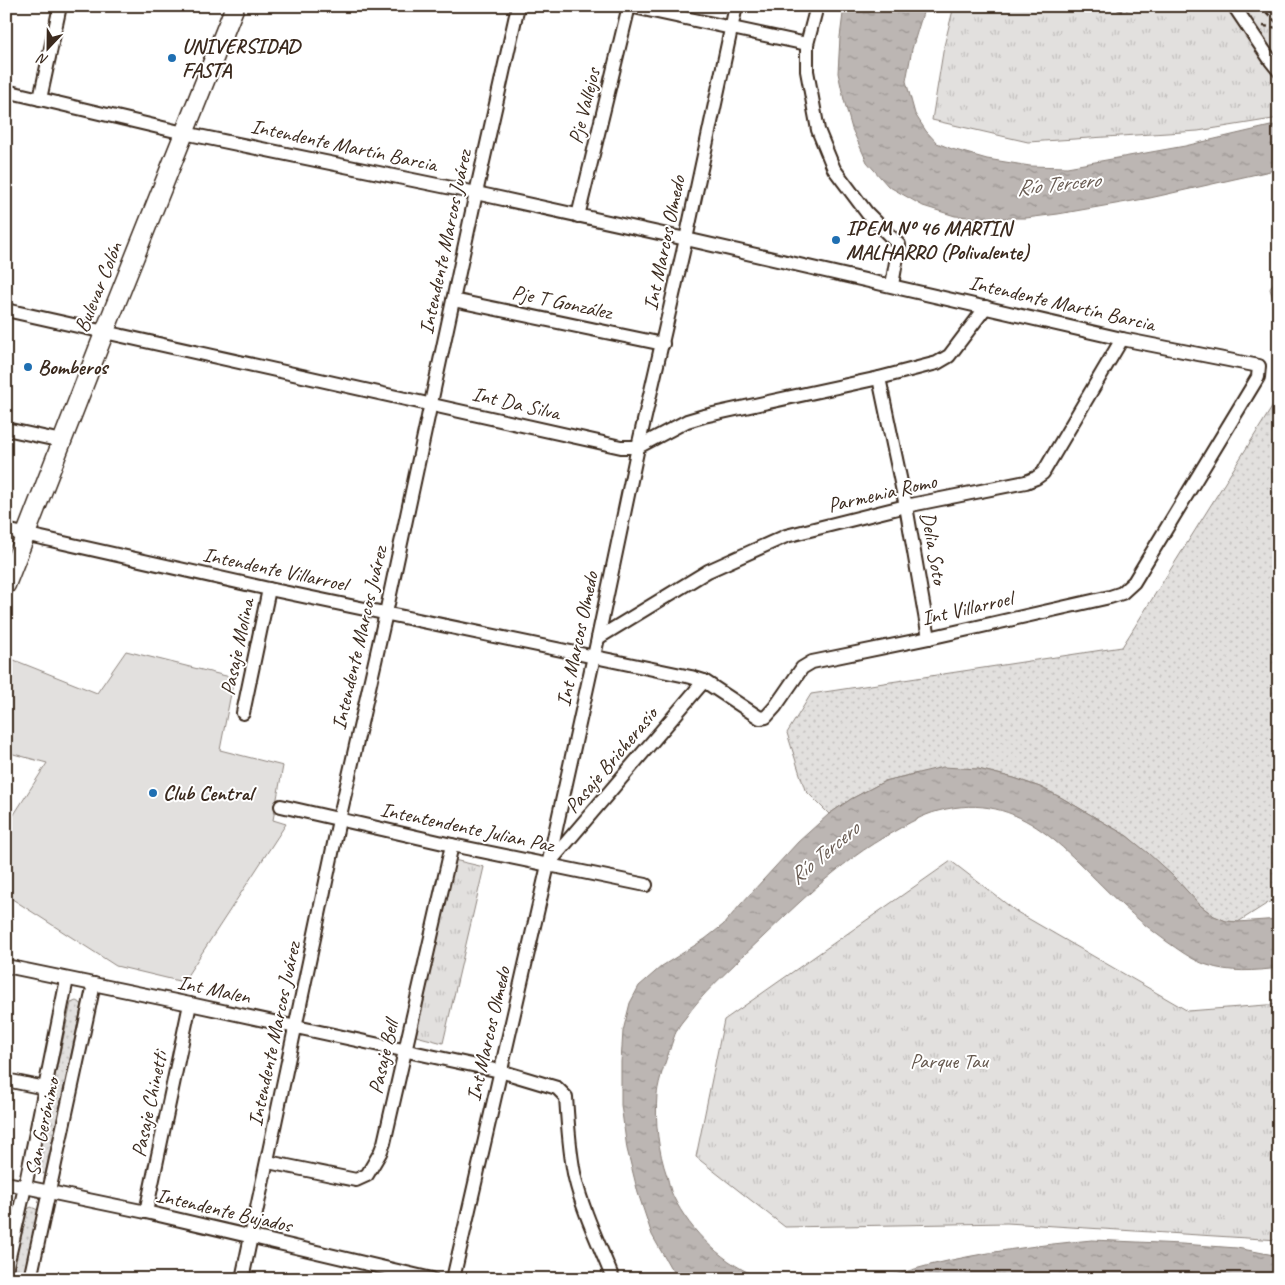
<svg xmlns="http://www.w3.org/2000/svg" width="1285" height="1285" viewBox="0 0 1285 1285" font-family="Caveat,sans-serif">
	<defs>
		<pattern id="grass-dots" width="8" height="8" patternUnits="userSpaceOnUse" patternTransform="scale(1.25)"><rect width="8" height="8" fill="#e2e0de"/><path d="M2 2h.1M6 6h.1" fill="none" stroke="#c3c0be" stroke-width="1.8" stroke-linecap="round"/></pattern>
		<pattern id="park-tufts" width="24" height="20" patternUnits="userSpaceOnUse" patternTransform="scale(1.25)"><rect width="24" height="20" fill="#e2e0de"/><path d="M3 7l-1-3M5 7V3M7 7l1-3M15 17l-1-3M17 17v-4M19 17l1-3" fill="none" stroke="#c3c0be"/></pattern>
		<pattern id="water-ripples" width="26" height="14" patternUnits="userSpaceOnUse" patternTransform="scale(1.25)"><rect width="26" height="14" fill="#bcb6b3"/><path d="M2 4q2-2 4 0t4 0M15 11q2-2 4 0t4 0" fill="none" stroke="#9a9491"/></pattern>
	</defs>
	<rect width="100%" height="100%" fill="#fff"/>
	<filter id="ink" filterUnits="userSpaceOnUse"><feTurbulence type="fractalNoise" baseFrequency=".02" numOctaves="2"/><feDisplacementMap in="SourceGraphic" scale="10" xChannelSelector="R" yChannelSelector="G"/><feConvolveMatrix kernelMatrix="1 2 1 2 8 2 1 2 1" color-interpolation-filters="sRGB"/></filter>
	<g filter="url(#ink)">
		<g fill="url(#grass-dots)" stroke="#8e857e">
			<path d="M 1279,273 L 1279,317 L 1270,289 Z"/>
			<path d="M 1279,389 L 1279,896 L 1238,922 L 1226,921 L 1214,916 L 1201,906 L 1173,876 L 1127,836 L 1062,798 L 1040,787 L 1014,778 L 978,769 L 913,774 L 885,781 L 851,799 L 829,814 L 805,790 L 787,733 L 811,694 L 1122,647 L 1276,401 Z"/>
			<path d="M 76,1001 L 82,1004 L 45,1174 L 34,1171 L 71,1003 Z"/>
			<path d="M 31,1207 L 38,1210 L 23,1279 L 11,1279 L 26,1210 Z"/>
		</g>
		<g fill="url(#park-tufts)" stroke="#8e857e">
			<path d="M 954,6 L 1279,6 L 1279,118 L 1198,131 L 1028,142 L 932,120 L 944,46 Z"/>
			<path d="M 454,860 L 484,867 L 443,1043 L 416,1036 Z"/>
			<path d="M 951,861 L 1017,912 L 1188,1011 L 1279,1004 L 1279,1240 L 1007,1223 L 785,1227 L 696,1157 L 724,1020 Z"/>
		</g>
		<path fill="#e2e0de" stroke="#8e857e" d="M 126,651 L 234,678 L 220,750 L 283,766 L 273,820 L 286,824 L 183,982 L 116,966 L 6,895 L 6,827 L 47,763 L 6,752 L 6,665 L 9,658 L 97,693 Z"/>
		<g fill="url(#water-ripples)" stroke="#887e77">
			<path d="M 844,6 L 925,6 L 912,49 L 906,81 L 915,114 L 926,131 L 937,143 L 952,149 L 987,159 L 1030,166 L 1067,167 L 1185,146 L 1279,124 L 1279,169 L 1150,198 L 1058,214 L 1026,218 L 986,218 L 955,216 L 923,206 L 888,186 L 867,162 L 852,129 L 844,100 L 838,73 L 840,37 Z"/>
			<path d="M 943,767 L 978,769 L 1014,778 L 1040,787 L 1062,798 L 1127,836 L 1148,853 L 1173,876 L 1201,906 L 1214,916 L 1226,921 L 1238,922 L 1279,919 L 1279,968 C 1255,971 1230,973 1207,965 C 1192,960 1179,950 1166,941 C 1151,930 1136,918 1122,905 C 1067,855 1024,788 938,811 C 923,815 909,823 895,831 C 837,862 791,911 743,956 C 723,976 702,994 686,1017 C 683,1021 679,1025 677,1030 C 674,1036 672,1043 670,1049 C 665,1063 659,1079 657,1094 C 655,1123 658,1150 667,1176 C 669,1183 670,1190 673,1196 C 691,1233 725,1265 763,1279 L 681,1279 L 670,1267 L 652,1235 L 638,1193 L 627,1149 L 621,1105 L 621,1062 L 623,1031 L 630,1003 L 639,986 L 662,966 L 705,939 L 723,925 L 741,904 L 798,842 L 829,814 L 851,799 L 885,781 Z"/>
			<path d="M 1092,1240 L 1182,1244 L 1237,1248 L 1279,1256 L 1279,1279 L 882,1279 C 898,1274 914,1269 930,1265 C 983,1252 1038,1245 1092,1240 Z"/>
		</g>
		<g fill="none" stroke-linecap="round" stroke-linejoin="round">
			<defs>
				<g id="street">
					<path d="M 629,6 L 807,44"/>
					<path d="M 817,6 L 807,44 L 807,71 L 818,130 L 834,169 L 867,213 L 899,245 L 892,285"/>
					<path d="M 1234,6 L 1271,61 L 1279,71"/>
					<path d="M 6,91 L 184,133 L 476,193 L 686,239 L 1122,339 L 1259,366 L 1258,377 L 1134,582 L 1122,593 L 1110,597 L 929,638 L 812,662 L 802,668 L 775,707 L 766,717 L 760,718 L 704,681 L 691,677 L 269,589 L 6,530"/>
					<path d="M 40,99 L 60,6"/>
					<path d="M 578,216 L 629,6"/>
					<path d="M 453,300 L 663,344"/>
					<path d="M 6,310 L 621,447 L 638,447 L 687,421 L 704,416 L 879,378 L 937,363 L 949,356 L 986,307"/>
					<path d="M 879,378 L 906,506 L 929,638"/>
					<path d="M 6,429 L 62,441"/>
					<path d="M 598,638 L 708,571 L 786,536 L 906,506 L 1026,482 L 1036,478 L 1043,473 L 1122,339"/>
					<path d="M 243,713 L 269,589"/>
					<path d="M 281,806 L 452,845 L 646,885"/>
					<path d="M 549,863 L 704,681"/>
					<path d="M 6,966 L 190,1004 L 500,1071 L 557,1088 L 566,1097 C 568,1124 569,1151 575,1178 C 583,1212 600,1246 613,1279"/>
					<path d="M 6,1080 L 45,1088"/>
					<path d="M 268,1162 L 356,1180 L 367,1175 L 380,1153 L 384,1143 L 452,845"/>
					<path d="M 6,1183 L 146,1212 L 432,1279"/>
					<path d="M 146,1212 L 190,1004"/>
					<path d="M 6,1270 L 25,1187 L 67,979"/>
					<path d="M 30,1279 L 94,984"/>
					<path d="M 242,1279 L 339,820 L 386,613 L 476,193 L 518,6"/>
					<path d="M 453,1279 L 548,865 L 598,638 L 638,447 L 686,239 L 736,6"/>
				</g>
				<path id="secondary" d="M 6,585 L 105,331 L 235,6"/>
			</defs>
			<use href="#street" stroke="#3b2a1e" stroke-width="16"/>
			<use href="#secondary" stroke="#3b2a1e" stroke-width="21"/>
			<g stroke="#3b2a1e" stroke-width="2.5" stroke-dasharray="5 4" stroke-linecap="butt">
				<path d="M 1109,6 L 1123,11 L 1134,6"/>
				<path d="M 1260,6 L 1279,25"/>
				<path d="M 1263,26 L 1279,28"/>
			</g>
			<use href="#street" stroke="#fff" stroke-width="12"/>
			<use href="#secondary" stroke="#fff" stroke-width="18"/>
		</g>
	</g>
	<g fill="#1f6fb2" stroke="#fff" stroke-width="2">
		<circle cx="172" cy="58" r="5"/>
		<circle cx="836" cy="240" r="5"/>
		<circle cx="28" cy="367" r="5"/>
		<circle cx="153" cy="793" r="5"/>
	</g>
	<g text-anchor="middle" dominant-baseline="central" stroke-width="4" stroke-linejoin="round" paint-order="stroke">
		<g font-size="21" font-weight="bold" fill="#3b2a1e" stroke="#fff" text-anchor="start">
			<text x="182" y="46">UNIVERSIDAD<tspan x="182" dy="24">FASTA</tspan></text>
			<text x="846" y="228">IPEM Nº 46 MARTIN<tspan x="846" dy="24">MALHARRO (Polivalente)</tspan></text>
			<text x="38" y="367">Bomberos</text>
			<text x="163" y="793">Club Central</text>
		</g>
		<g font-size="21" fill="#3b2a1e" stroke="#fff">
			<text transform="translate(584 106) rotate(-76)">Pje Vallejos</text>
			<text transform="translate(344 145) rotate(12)">Intendente Martín Barcia</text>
			<text transform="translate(445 242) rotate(-78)">Intendente Marcos Juárez</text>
			<text transform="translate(664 243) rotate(-78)">Int Marcos Olmedo</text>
			<text transform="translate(98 287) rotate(-68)">Bulevar Colón</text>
			<text transform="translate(562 302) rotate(12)">Pje T González</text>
			<text transform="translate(1062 303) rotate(13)">Intendente Martín Barcia</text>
			<text transform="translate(516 403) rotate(13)">Int Da Silva</text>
			<text transform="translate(882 493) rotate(-13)">Parmenia Romo</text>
			<text transform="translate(934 548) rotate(80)">Delia Soto</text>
			<text transform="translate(275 569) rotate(12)">Intendente Villarroel</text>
			<text transform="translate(967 608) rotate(-13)">Int Villarroel</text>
			<text transform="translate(359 638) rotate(-77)">Intendente Marcos Juárez</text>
			<text transform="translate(577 639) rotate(-78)">Int Marcos Olmedo</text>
			<text transform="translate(237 647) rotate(-78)">Pasaje Molina</text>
			<text transform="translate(611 760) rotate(-50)">Pasaje Bricherasio</text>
			<text transform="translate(467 827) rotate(12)">Intentendente Julian Paz</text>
			<text transform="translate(214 989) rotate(12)">Int Malen</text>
			<text transform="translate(274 1034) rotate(-78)">Intendente Marcos Juárez</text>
			<text transform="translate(488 1034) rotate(-77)">Int Marcos Olmedo</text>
			<text transform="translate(383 1057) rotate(-77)">Pasaje Bell</text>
			<text transform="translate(149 1104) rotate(-78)">Pasaje Chinetti</text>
			<text transform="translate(42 1127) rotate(-78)">San Gerónimo</text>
			<text transform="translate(224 1210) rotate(13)">Intendente Bujados</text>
		</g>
		<g font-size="21" fill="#65584e" stroke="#fff">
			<text x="949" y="1061">Parque Tau</text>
		</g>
		<g font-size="22" font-style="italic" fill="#685b52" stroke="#fff">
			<text transform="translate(1058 184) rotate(-6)">Río Tercero</text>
			<text transform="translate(824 853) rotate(-40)">Río Tercero</text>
		</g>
	</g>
	<rect width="1285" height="1285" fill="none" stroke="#fff" stroke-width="25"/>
	<rect x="12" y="12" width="1260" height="1260" fill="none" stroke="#3b2a1e" stroke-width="2" filter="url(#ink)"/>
	<g transform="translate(48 48) rotate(202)" stroke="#ffffff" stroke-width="4" paint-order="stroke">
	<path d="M0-4L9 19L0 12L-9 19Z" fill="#3b2a1e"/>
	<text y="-8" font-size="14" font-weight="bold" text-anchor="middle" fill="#3b2a1e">N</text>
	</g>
</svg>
